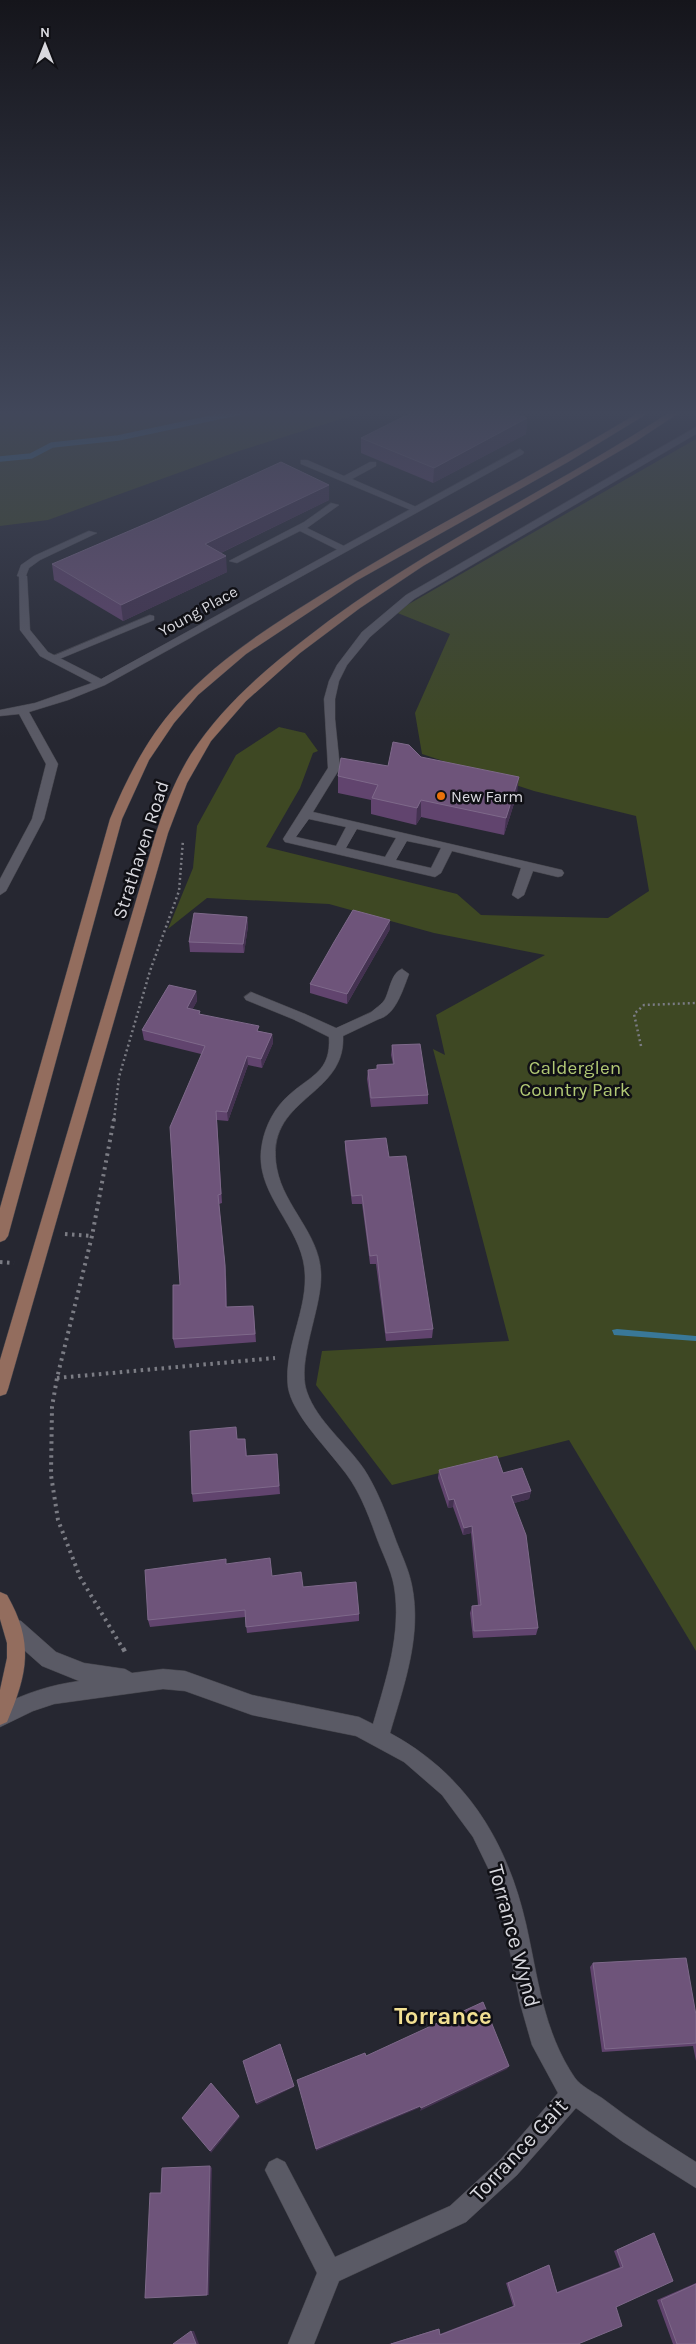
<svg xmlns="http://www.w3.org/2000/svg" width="696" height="2344" viewBox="0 0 696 2344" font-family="Karla,sans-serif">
	<rect width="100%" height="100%" fill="#262731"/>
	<g fill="#3e4823">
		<path d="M 11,410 L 370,410 L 239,451 L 48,520 L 0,526 L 0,412 Z"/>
		<path d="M 696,439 L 696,1651 L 569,1440 L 392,1485 L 316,1385 L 322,1351 L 509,1341 L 433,1049 L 445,1055 L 436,1015 L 545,955 L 434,933 L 329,904 L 207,898 L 168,929 L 193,868 L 197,826 L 236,755 L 279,727 L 305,733 L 318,751 L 313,753 L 300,788 L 266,847 L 457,894 L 481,915 L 608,918 L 649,891 L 636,816 L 534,791 L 422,754 L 415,713 L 450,634 L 395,612 Z"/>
	</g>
	<path fill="#397898" d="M 617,1329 L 696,1336 L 696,1341 L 614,1335 L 612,1330 Z"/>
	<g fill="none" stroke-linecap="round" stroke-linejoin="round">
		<path stroke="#397898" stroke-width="5.5" d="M 0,459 L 31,456 L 52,445 L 118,438 L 250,410"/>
		<defs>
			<g id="service">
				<path d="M 696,427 L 696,434 L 414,599 L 370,637 L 347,665 L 339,681 L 335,699 L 335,719 L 340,768 L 313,812 L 558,869 L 562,870 L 564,873 L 562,876 L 558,877 L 533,871 L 524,895 L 518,899 L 512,895 L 521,868 L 452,851 L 441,873 L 435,877 L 285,842 L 283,839 L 328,768 L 324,699 L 329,681 L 337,665 L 362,632 L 406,595 ZM 309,819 L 346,827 L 336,846 L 296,837 ZM 357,829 L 396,838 L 385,857 L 346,848 ZM 407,841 L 441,848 L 431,868 L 396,860 Z"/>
				<path d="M 301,460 L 307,460 L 344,476 L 370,462 L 376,462 L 376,466 L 352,479 L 421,509 L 413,511 L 301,464 Z"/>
				<path d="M 331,503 L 339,505 L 307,528 L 346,547 L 346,551 L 340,551 L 300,531 L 237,563 L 229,561 L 304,522 Z"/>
				<path d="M 89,531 L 97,533 L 40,560 L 29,568 L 25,578 L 17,576 L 21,565 L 34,556 Z"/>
				<path d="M 150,615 L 154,616 L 154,620 L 57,660 L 49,660 L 48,658 Z"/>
				<path d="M 402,969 L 409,974 C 403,989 393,1025 371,1018 L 369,1015 C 374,1008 383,1005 386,997 C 390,988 392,972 402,969 Z"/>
				<path d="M 251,992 L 305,1014 L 307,1017 L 300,1022 L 246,1000 L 244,997 Z"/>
			</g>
			<g id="minor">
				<path d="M 520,449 L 524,452 L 523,454 L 105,685 L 68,700 L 29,712 L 58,764 L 44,819 L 6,891 L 0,895 L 0,879 L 32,819 L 46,764 L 19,714 L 0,716 L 0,710 L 35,703 L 92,683 L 40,656 L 20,630 L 19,574 L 27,576 L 30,630 L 48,652 L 101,679 Z"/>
				<path d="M 376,1010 L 381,1012 L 383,1015 L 381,1018 L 343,1036 C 346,1098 263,1097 277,1169 C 284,1207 321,1235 321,1275 C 322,1308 296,1362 307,1392 C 317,1421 347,1444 364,1469 C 377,1489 386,1513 394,1535 C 400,1552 409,1569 412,1586 C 422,1636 404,1685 390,1733 C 466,1774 507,1841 526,1924 C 538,1977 543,2031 575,2078 C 581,2086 593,2092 602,2098 C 632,2121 664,2142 696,2162 L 696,2188 L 623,2142 L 576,2108 L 517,2175 L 466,2222 L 339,2281 L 314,2344 L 288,2344 L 317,2273 L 269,2178 L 265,2170 L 269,2162 L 277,2158 L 285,2162 L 335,2257 L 450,2206 L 501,2159 L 558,2093 L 532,2045 L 520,2003 L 504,1922 L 489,1870 L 473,1837 L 442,1795 L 404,1762 L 356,1736 L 252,1715 L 185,1691 L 163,1689 L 54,1704 L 33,1711 L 0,1727 L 0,1706 C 26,1693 50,1685 79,1681 L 42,1666 L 7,1635 L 5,1628 L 7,1621 L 14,1619 L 21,1621 L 56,1652 L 84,1663 L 125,1669 L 132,1673 L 163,1669 L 185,1671 L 252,1695 L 359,1717 L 373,1724 C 386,1679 402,1633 394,1586 C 391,1569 382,1553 376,1536 C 367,1511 358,1487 340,1466 C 324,1445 292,1413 288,1387 C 283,1344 313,1303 303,1260 C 294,1220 253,1189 262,1144 C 265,1126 275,1107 289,1095 C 311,1075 331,1072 329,1037 L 295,1020 L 293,1017 L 295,1014 L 305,1014 L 336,1028 Z"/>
			</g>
			<g id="primary">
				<path d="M 643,410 L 653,410 L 568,462 L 356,581 L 246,654 L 198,695 L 174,723 L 149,760 L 122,819 L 8,1236 L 5,1240 L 0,1242 L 0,1208 L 110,819 C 127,778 147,738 177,705 C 218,659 272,625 324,593 C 428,528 538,474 643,410 Z"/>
				<path d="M 673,410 L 683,410 L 635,442 L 423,566 L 360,608 L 300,653 L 246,701 L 211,741 L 187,783 L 168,833 L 8,1389 L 6,1394 L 0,1396 L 0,1360 L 156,833 C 165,806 176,778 191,754 C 221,708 262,672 305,639 C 419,549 552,490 673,410 Z"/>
				<path d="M 0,1592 L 7,1595 C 34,1642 28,1673 7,1722 L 0,1725 L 0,1690 L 7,1658 L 7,1643 L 0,1619 Z"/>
			</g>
		</defs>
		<use href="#service" stroke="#44444b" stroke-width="1"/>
		<use href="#minor" stroke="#44444b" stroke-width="1"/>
		<use href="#primary" stroke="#44444b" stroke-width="1"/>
		<g stroke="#7b7c84" stroke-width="2.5" stroke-dasharray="2 3" stroke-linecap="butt">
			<path d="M 641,1046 L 634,1014 L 644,1005 L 696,1003"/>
			<path d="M 114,1120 L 119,1077 L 150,971 L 179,891 L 183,840"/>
		</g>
		<g stroke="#7b7c84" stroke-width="4" stroke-dasharray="2.5 4.5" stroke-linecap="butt">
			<path d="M 114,1119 L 92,1236 L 57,1378 L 52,1407 L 51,1475 L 58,1520 L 80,1577 L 123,1649"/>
			<path d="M 65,1234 L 92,1236"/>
			<path d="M 0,1262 L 14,1263"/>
			<path d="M 57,1378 L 275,1358"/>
		</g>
		<path stroke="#7b7c84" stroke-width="4.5" stroke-dasharray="4 5.5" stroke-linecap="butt" d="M 123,1648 L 126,1654"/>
		<use href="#service" fill="#5a5a65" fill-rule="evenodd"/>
		<use href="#minor" fill="#5a5a65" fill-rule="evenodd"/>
		<use href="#primary" fill="#936d5e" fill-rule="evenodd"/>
	</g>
	<g fill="#61446e">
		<path d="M 527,418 L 526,434 L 433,483 L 361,453 L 361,438 Z"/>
		<path d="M 329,485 L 329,500 L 221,553 L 227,572 L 123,621 L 54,580 L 52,564 Z"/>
		<path d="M 421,757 L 517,794 L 504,835 L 421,817 L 416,825 L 371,814 L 371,800 L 338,793 L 338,776 L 388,766 Z"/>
		<path d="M 247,917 L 248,926 L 244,953 L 190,952 L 189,942 Z"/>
		<path d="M 390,929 L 347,1004 L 310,993 L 310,984 Z"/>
		<path d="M 196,991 L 197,1001 L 192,1010 L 200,1014 L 259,1031 L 272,1034 L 273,1043 L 262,1068 L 248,1065 L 228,1121 L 217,1120 L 222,1203 L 219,1204 L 226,1274 L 227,1307 L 254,1314 L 256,1342 L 175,1348 L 173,1339 L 180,1285 L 201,1054 L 144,1040 L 142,1030 Z"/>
		<path d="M 392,1045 L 428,1095 L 428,1104 L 371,1107 L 367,1079 L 368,1070 L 377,1069 L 377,1065 L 393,1064 L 391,1055 Z"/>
		<path d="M 345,1141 L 389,1157 L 433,1329 L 432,1338 L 386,1341 L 376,1264 L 370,1264 L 362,1204 L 352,1204 L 345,1150 Z"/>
		<path d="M 238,1439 L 246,1447 L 247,1456 L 277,1454 L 280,1494 L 193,1502 L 192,1494 Z"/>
		<path d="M 439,1470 L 503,1473 L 531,1491 L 529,1499 L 514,1503 L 538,1628 L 536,1635 L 473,1638 L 470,1613 L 472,1606 L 478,1605 L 471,1533 L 463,1535 L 453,1507 L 448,1508 L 438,1478 Z"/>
		<path d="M 226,1564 L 272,1576 L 303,1587 L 359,1614 L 359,1621 L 247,1633 L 245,1617 L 150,1627 L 148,1620 Z"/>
		<path d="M 593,1963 L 696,2015 L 696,2061 L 693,2046 L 602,2052 L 590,1967 Z"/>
		<path d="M 654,2233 L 616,2307 L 578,2344 L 389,2344 L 438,2329 L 439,2329 L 440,2334 L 513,2306 L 506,2283 L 546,2266 L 549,2265 L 557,2292 L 620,2267 L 614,2251 Z"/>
		<path d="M 696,2283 L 696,2344 L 673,2344 L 657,2300 Z"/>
	</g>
	<g fill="#443251">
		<path d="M 527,418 L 526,434 L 433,483 L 434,468 Z"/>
		<path d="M 329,485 L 329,500 L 206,560 L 205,544 Z"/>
		<path d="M 226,556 L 227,572 L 123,621 L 121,605 Z"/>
		<path d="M 519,777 L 517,794 L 504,835 L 506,818 Z"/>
		<path d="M 421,800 L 421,817 L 416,825 L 417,808 Z"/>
		<path d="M 247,917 L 248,926 L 244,953 L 243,944 Z"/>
		<path d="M 390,920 L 390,929 L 347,1004 L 347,994 Z"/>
		<path d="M 196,991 L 197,1001 L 188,1018 L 187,1008 Z"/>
		<path d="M 272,1034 L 273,1043 L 262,1068 L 261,1059 Z"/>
		<path d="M 247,1056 L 248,1065 L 228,1121 L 227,1112 Z"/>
		<path d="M 218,1195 L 226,1274 L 227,1316 L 226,1307 Z"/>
		<path d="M 531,1491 L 529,1499 L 510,1504 L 511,1496 Z"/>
		<path d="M 454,1499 L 453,1507 L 448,1508 L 449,1500 Z"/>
		<path d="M 472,1526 L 471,1533 L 463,1535 L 464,1528 Z"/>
		<path d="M 509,2066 L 507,2069 L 420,2111 L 421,2108 Z"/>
		<path d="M 294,2086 L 294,2087 L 257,2105 L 256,2103 Z"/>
		<path d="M 420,2106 L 419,2108 L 316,2151 L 316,2149 Z"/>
		<path d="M 239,2116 L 240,2117 L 211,2153 L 210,2151 Z"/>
		<path d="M 210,2166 L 212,2168 L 209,2295 L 207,2295 Z"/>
		<path d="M 191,2331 L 194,2331 L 199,2344 L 196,2344 Z"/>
	</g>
	<g fill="#6e547a" stroke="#7e698a">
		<path d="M 417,410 L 506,410 L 527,418 L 434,468 L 361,438 Z"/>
		<path d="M 281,462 L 329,485 L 205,544 L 226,556 L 121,605 L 52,564 L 157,519 Z"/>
		<path d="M 393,742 L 409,745 L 421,757 L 519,777 L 506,818 L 421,800 L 417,808 L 372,798 L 378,785 L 338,776 L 341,758 L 388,766 Z"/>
		<path d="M 353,910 L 390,920 L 347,994 L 310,984 L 334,942 Z"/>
		<path d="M 194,913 L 247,917 L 243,944 L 189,942 Z"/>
		<path d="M 169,985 L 196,991 L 187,1008 L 200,1011 L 199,1014 L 259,1026 L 257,1031 L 272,1034 L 261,1059 L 247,1056 L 227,1112 L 216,1111 L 221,1194 L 218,1195 L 225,1265 L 226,1307 L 253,1306 L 255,1334 L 173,1339 L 173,1285 L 180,1285 L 170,1127 L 205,1046 L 142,1030 Z"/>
		<path d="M 420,1044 L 428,1095 L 371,1098 L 368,1070 L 377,1069 L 377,1065 L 394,1064 L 392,1045 Z"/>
		<path d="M 386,1138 L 389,1157 L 406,1156 L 433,1329 L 386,1333 L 377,1255 L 370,1256 L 362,1195 L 352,1196 L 345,1141 Z"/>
		<path d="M 236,1427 L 237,1439 L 245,1439 L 246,1456 L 277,1454 L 279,1486 L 192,1494 L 190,1431 Z"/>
		<path d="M 497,1456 L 503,1473 L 522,1468 L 531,1491 L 511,1496 L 526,1535 L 538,1628 L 474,1631 L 472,1606 L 481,1605 L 472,1526 L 464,1528 L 454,1499 L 449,1500 L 439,1470 Z"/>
		<path d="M 270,1558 L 272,1576 L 301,1572 L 303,1587 L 356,1582 L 359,1614 L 246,1627 L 245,1610 L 148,1620 L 145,1570 L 226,1559 L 226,1564 Z"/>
		<path d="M 686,1958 L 696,2015 L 696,2043 L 605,2049 L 593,1963 Z"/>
		<path d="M 483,2002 L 509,2066 L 421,2108 L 420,2106 L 316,2149 L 297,2080 L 365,2053 L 366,2056 Z"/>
		<path d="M 280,2044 L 294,2086 L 256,2103 L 243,2061 Z"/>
		<path d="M 211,2083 L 239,2116 L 210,2151 L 182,2118 Z"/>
		<path d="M 210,2166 L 207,2295 L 145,2298 L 150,2193 L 161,2193 L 162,2168 Z"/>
		<path d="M 654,2233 L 673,2281 L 616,2307 L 622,2326 L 578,2344 L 391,2344 L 439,2329 L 440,2335 L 515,2306 L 508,2283 L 549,2265 L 557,2293 L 623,2267 L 617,2250 Z"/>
		<path d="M 696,2284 L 696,2344 L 677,2344 L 661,2300 Z"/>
		<path d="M 191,2331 L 196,2344 L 173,2344 Z"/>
	</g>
	<linearGradient id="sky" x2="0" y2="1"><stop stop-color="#15151b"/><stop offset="0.56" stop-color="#41475a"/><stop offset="1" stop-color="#41475a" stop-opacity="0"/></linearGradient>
	<rect width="696" height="738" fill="url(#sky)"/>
	<circle fill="#e8710a" stroke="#101015" stroke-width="2" cx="441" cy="796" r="5"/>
	<g text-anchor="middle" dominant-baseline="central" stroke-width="5" stroke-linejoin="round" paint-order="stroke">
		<g font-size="16" fill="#d8d8de" stroke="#101015">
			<text transform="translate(198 611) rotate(-29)">Young Place</text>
		</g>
		<g font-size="16" fill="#d8d8de" stroke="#101015" text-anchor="start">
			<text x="451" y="796">New Farm</text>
		</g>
		<g font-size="19" fill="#d8d8de" stroke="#101015">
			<text transform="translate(141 850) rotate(-72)">Strathaven Road</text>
		</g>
		<g font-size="19" fill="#b2c975" stroke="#101015">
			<text x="575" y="1068">Calderglen<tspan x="575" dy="22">Country Park</tspan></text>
		</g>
		<g font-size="22" fill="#d8d8de" stroke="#101015">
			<text transform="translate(514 1936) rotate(75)">Torrance Wynd</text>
			<text transform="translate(519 2150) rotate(-47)">Torrance Gait</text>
		</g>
		<g font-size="24" font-weight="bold" fill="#f2e092" stroke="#101015">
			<text x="443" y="2016">Torrance</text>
		</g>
	</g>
	<g transform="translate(45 45)" stroke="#101015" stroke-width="4" paint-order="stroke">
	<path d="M0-4L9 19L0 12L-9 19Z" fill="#d8d8de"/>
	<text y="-8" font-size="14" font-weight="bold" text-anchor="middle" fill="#d8d8de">N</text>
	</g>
</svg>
